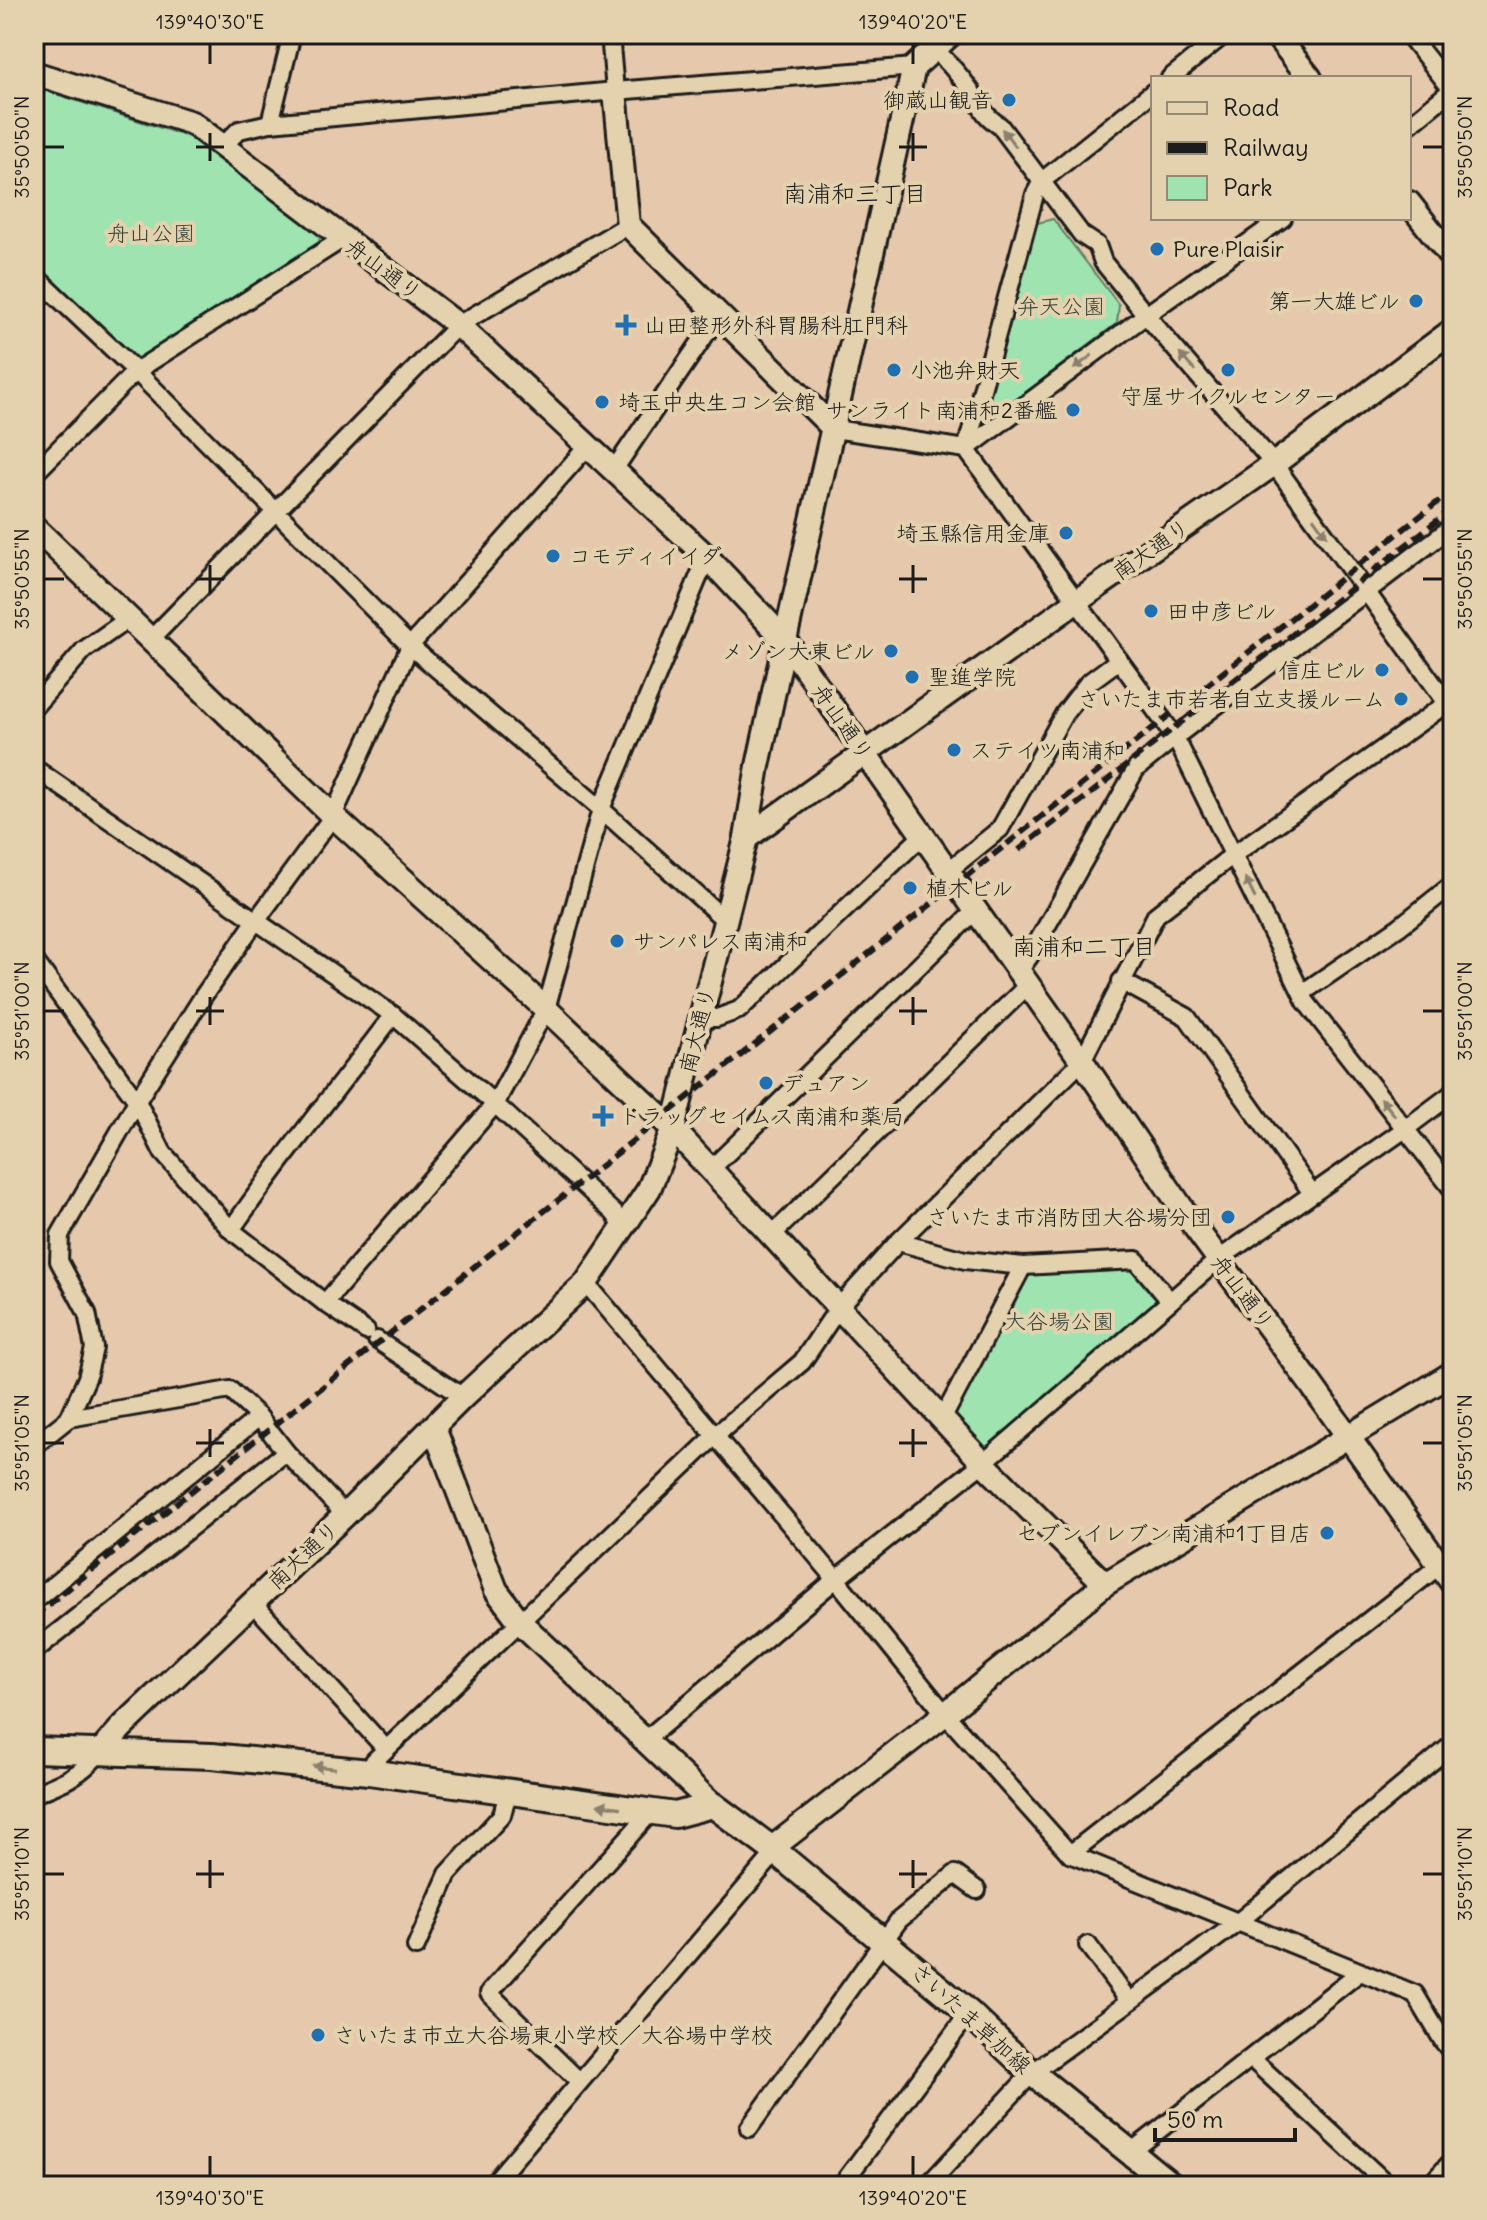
<svg xmlns="http://www.w3.org/2000/svg" width="1487" height="2220" viewBox="0 0 1487 2220" font-family="Delius,'Klee One',sans-serif">
	<rect width="100%" height="100%" fill="#e6c8ac"/>
	<filter id="ink" filterUnits="userSpaceOnUse"><feTurbulence type="fractalNoise" baseFrequency=".0125" numOctaves="2"/><feDisplacementMap in="SourceGraphic" scale="16" xChannelSelector="R" yChannelSelector="G"/><feConvolveMatrix kernelMatrix="1 2 1 2 8 2 1 2 1" color-interpolation-filters="sRGB"/></filter>
	<g filter="url(#ink)">
		<g fill="#9fe4b0" stroke="#5e8066" stroke-width="2">
			<path d="M 34,87 L 195,139 L 212,149 L 319,235 L 320,247 L 147,359 L 133,359 L 34,265 Z"/>
			<path d="M 1053,219 L 1119,305 L 1117,323 L 997,414 L 987,406 L 1034,224 Z"/>
			<path d="M 1136,1260 L 1170,1301 L 983,1463 L 943,1418 L 1023,1266 Z"/>
		</g>
		<g fill="none" stroke-linecap="round" stroke-linejoin="round">
			<defs>
				<g id="street">
					<path d="M 610,34 L 615,91"/>
					<path d="M 918,34 C 939,52 960,74 975,97 C 984,111 985,116 1000,126 L 1082,235 L 1097,245 L 1103,262 L 1146,315 L 1274,464 L 1452,710"/>
					<path d="M 1408,34 L 1453,91"/>
					<path d="M 1170,78 L 1225,34"/>
					<path d="M 270,123 L 292,34"/>
					<path d="M 1409,125 L 1452,90"/>
					<path d="M 223,146 L 239,130 L 270,123 L 615,91 L 914,67"/>
					<path d="M 34,275 L 136,371 L 410,646 L 601,809 L 725,920"/>
					<path d="M 834,429 L 966,449 L 1175,737 L 1306,1002 L 1453,1190"/>
					<path d="M 966,449 L 1035,194 L 1042,181 L 1153,92"/>
					<path d="M 966,449 L 1146,315 L 1283,218"/>
					<path d="M 613,471 L 718,316"/>
					<path d="M 34,474 L 136,371 L 344,238"/>
					<path d="M 150,640 L 458,325 L 628,225"/>
					<path d="M 34,707 L 84,650 L 128,619"/>
					<path d="M 34,768 L 393,1015 L 495,1104 L 614,1213 L 624,1228"/>
					<path d="M 948,871 L 1000,829 L 1064,714 L 1088,683 L 1119,660"/>
					<path d="M 34,960 L 137,1101 L 163,1153 L 231,1230 L 325,1303 L 366,1331"/>
					<path d="M 1018,972 L 1029,957 L 1136,769 L 1175,737 L 1453,526"/>
					<path d="M 1121,981 L 1187,1017 L 1312,1193"/>
					<path d="M 1302,993 L 1399,927 L 1453,884"/>
					<path d="M 700,1018 L 717,1018 L 739,1010 L 922,836"/>
					<path d="M 711,1169 L 975,911"/>
					<path d="M 231,1230 C 282,1156 339,1087 393,1015"/>
					<path d="M 772,1235 L 1028,985"/>
					<path d="M 898,1242 L 965,1260 L 1023,1266 L 1136,1260 L 1170,1301"/>
					<path d="M 586,1283 L 836,1579 L 945,1714 L 1070,1854 L 1415,1994 L 1443,2041 L 1453,2054"/>
					<path d="M 325,1303 L 495,1104 L 546,1009 L 601,809 L 707,557"/>
					<path d="M 377,1340 L 463,1397"/>
					<path d="M 69,1418 L 87,1378 L 94,1348 L 87,1313 L 59,1261 L 60,1235 L 137,1101 L 202,998 L 250,929 L 333,816 L 410,646 L 587,447"/>
					<path d="M 943,1418 L 1023,1266"/>
					<path d="M 34,1446 L 69,1418 L 230,1390 L 259,1417 L 286,1452 L 345,1515"/>
					<path d="M 34,1601 L 259,1417"/>
					<path d="M 252,1602 L 386,1749"/>
					<path d="M 34,1642 L 38,1648 L 286,1452"/>
					<path d="M 644,1741 L 836,1579 L 983,1463 L 1219,1259 L 1405,1129 L 1453,1093"/>
					<path d="M 369,1772 L 374,1761 L 716,1435 L 802,1362 L 839,1307 L 898,1242 L 1082,1061 L 1156,915 L 1233,855 L 1453,699"/>
					<path d="M 34,1794 C 62,1783 80,1776 99,1753"/>
					<path d="M 1070,1854 L 1440,1565 L 1453,1557"/>
					<path d="M 1088,1945 L 1129,2001"/>
					<path d="M 416,1947 L 448,1874 L 502,1815 L 508,1792"/>
					<path d="M 1252,2059 L 1389,2186"/>
					<path d="M 579,2081 L 489,1993 L 651,1812"/>
					<path d="M 749,2128 L 899,1920 L 955,1874 L 977,1890"/>
					<path d="M 1131,2152 L 1360,1972"/>
					<path d="M 491,2186 L 776,1852"/>
					<path d="M 841,2186 L 969,2013"/>
					<path d="M 927,2186 L 1032,2073 L 1237,1923 L 1453,1744"/>
					<path d="M 1429,2186 L 1453,2160"/>
				</g>
				<g id="secondary">
					<path d="M 1275,34 L 1310,78"/>
					<path d="M 34,73 L 192,123 L 458,325 L 707,557 L 785,640 L 1082,1061 L 1194,1226 L 1310,1383 L 1453,1584"/>
					<path d="M 615,91 L 628,225 L 834,429"/>
					<path d="M 1409,203 L 1453,259"/>
					<path d="M 34,527 L 333,816 L 546,1009 L 673,1129 L 983,1463 L 1105,1584"/>
					<path d="M 746,838 L 1077,601 L 1274,464 L 1453,330"/>
					<path d="M 434,1428 L 496,1590 L 520,1622 L 713,1805"/>
					<path d="M 99,1753 L 122,1727 L 345,1515 L 463,1397 L 586,1283 L 649,1189 L 673,1129 L 746,838 L 758,766 L 785,640 L 914,67 L 951,34"/>
					<path d="M 772,1848 L 945,1714 L 1105,1584 L 1453,1373"/>
				</g>
				<path id="primary" d="M 34,1750 L 212,1756 L 369,1772 L 675,1815 L 713,1805 L 776,1852 L 969,2013 L 1032,2073 L 1172,2186"/>
			</defs>
			<use href="#street" stroke="#1c1c1c" stroke-width="22"/>
			<use href="#secondary" stroke="#1c1c1c" stroke-width="28"/>
			<use href="#primary" stroke="#1c1c1c" stroke-width="30"/>
			<use href="#street" stroke="#e4d2af" stroke-width="16"/>
			<use href="#secondary" stroke="#e4d2af" stroke-width="22"/>
			<use href="#primary" stroke="#e4d2af" stroke-width="24"/>
			<g stroke="#1c1c1c" stroke-width="6" stroke-dasharray="12 6" stroke-linecap="butt">
				<path d="M 1432,34 L 1453,61"/>
				<path d="M 1019,850 L 1453,508"/>
				<path d="M 34,1616 L 1453,490"/>
			</g>
		</g>
		<defs><path id="oneway-solid" d="M-6-.8H1V-3.2L6.5 0L1 3.2V.8H-6Z" transform="scale(2)"/></defs>
		<g fill="#8a806d">
			<use href="#oneway-solid" transform="translate(1009 138) rotate(-128)"/>
			<use href="#oneway-solid" transform="translate(1083 362) rotate(143)"/>
			<use href="#oneway-solid" transform="translate(1187 362) rotate(-131)"/>
			<use href="#oneway-solid" transform="translate(1320 527) rotate(54)"/>
			<use href="#oneway-solid" transform="translate(1250 888) rotate(-116)"/>
			<use href="#oneway-solid" transform="translate(1388 1107) rotate(-128)"/>
			<use href="#oneway-solid" transform="translate(324 1767) rotate(-174)"/>
			<use href="#oneway-solid" transform="translate(609 1806) rotate(-172)"/>
		</g>
	</g>
	<path fill="none" stroke="#1c1c1c" stroke-width="3" d="M 210,44 L 210,64M 913,44 L 913,64M 210,133 L 210,161M 913,133 L 913,161M 44,147 L 64,147M 196,147 L 224,147M 899,147 L 927,147M 1423,147 L 1443,147M 210,565 L 210,593M 913,565 L 913,593M 44,579 L 64,579M 196,579 L 224,579M 899,579 L 927,579M 1423,579 L 1443,579M 210,997 L 210,1025M 913,997 L 913,1025M 44,1011 L 64,1011M 196,1011 L 224,1011M 899,1011 L 927,1011M 1423,1011 L 1443,1011M 210,1429 L 210,1457M 913,1429 L 913,1457M 44,1443 L 64,1443M 196,1443 L 224,1443M 899,1443 L 927,1443M 1423,1443 L 1443,1443M 210,1860 L 210,1888M 913,1860 L 913,1888M 44,1874 L 64,1874M 196,1874 L 224,1874M 899,1874 L 927,1874M 1423,1874 L 1443,1874M 210,2156 L 210,2176M 913,2156 L 913,2176"/>
	<g fill="#1f6fb2" stroke="#e4d2af" stroke-width="3">
		<circle cx="1009" cy="100" r="8"/>
		<circle cx="1157" cy="249" r="8"/>
		<circle cx="1416" cy="301" r="8"/>
		<path d="M622 313h8v8h8v8h-8v8h-8v-8h-8v-8h8z"/>
		<circle cx="894" cy="370" r="8"/>
		<circle cx="1228" cy="370" r="8"/>
		<circle cx="602" cy="402" r="8"/>
		<circle cx="1073" cy="410" r="8"/>
		<circle cx="1066" cy="533" r="8"/>
		<circle cx="553" cy="556" r="8"/>
		<circle cx="1151" cy="611" r="8"/>
		<circle cx="891" cy="651" r="8"/>
		<circle cx="1382" cy="670" r="8"/>
		<circle cx="912" cy="677" r="8"/>
		<circle cx="1401" cy="699" r="8"/>
		<circle cx="954" cy="750" r="8"/>
		<circle cx="910" cy="888" r="8"/>
		<circle cx="617" cy="941" r="8"/>
		<circle cx="766" cy="1083" r="8"/>
		<path d="M599 1104h8v8h8v8h-8v8h-8v-8h-8v-8h8z"/>
		<circle cx="1228" cy="1217" r="8"/>
		<circle cx="1327" cy="1533" r="8"/>
		<circle cx="318" cy="2035" r="8"/>
	</g>
	<g text-anchor="middle" dominant-baseline="central" stroke-width="8" stroke-linejoin="round" paint-order="stroke">
		<g font-size="22" fill="#1c1c1c" stroke="#e4d2af" text-anchor="start">
			<text x="993" y="100" text-anchor="end">御蔵山観音</text>
			<text x="1173" y="249">Pure Plaisir</text>
			<text x="1400" y="301" text-anchor="end">第一大雄ビル</text>
			<text x="644" y="325">山田整形外科胃腸科肛門科</text>
			<text x="910" y="370">小池弁財天</text>
			<text x="1228" y="396" text-anchor="middle">守屋サイクルセンター</text>
			<text x="618" y="402">埼玉中央生コン会館</text>
			<text x="1057" y="410" text-anchor="end">サンライト南浦和2番艦</text>
			<text x="1050" y="533" text-anchor="end">埼玉縣信用金庫</text>
			<text x="569" y="556">コモディイイダ</text>
			<text x="1167" y="611">田中彦ビル</text>
			<text x="875" y="651" text-anchor="end">メゾン大東ビル</text>
			<text x="1366" y="670" text-anchor="end">信庄ビル</text>
			<text x="928" y="677">聖進学院</text>
			<text x="1385" y="699" text-anchor="end">さいたま市若者自立支援ルーム</text>
			<text x="970" y="750">ステイツ南浦和</text>
			<text x="926" y="888">植木ビル</text>
			<text x="633" y="941">サンパレス南浦和</text>
			<text x="782" y="1083">デュアン</text>
			<text x="619" y="1116">ドラッグセイムス南浦和薬局</text>
			<text x="1212" y="1217" text-anchor="end">さいたま市消防団大谷場分団</text>
			<text x="1311" y="1533" text-anchor="end">セブンイレブン南浦和1丁目店</text>
			<text x="334" y="2035">さいたま市立大谷場東小学校／大谷場中学校</text>
		</g>
		<g font-size="22" fill="#36443a" stroke="#e4d2af">
			<text x="151" y="233">舟山公園</text>
			<text x="1061" y="306">弁天公園</text>
			<text x="1059" y="1321">大谷場公園</text>
		</g>
		<g font-size="22" fill="#1c1c1c" stroke="#e4d2af">
			<text transform="translate(384 269) rotate(37)">舟山通り</text>
			<text transform="translate(1151 549) rotate(-35)">南大通り</text>
			<text transform="translate(843 722) rotate(55)">舟山通り</text>
			<text transform="translate(697 1030) rotate(-76)">南大通り</text>
			<text transform="translate(1243 1292) rotate(53)">舟山通り</text>
			<text transform="translate(303 1555) rotate(-43)">南大通り</text>
			<text transform="translate(971 2018) rotate(42)">さいたま草加線</text>
		</g>
		<g font-size="24" fill="#1c1c1c" stroke="#e4d2af">
			<text x="855" y="193">南浦和三丁目</text>
			<text x="1084" y="946">南浦和二丁目</text>
		</g>
	</g>
	<rect width="1487" height="2220" fill="none" stroke="#e4d2af" stroke-width="88"/>
	<rect x="1151" y="76" width="260" height="144" fill="#e4d2af" stroke="#948974" stroke-width="2"/>
	<rect x="1167" y="102" width="40" height="12" fill="#e4d2af" stroke="#948974" stroke-width="2"/>
	<text x="1223" y="116" font-size="24" fill="#1c1c1c">Road</text>
	<rect x="1167" y="142" width="40" height="12" fill="#1c1c1c" stroke="#948974" stroke-width="2"/>
	<text x="1223" y="156" font-size="24" fill="#1c1c1c">Railway</text>
	<rect x="1167" y="176" width="40" height="24" fill="#9fe4b0" stroke="#948974" stroke-width="2"/>
	<text x="1223" y="196" font-size="24" fill="#1c1c1c">Park</text>
	<path d="M1155 2128v12h140v-12" fill="none" stroke="#1c1c1c" stroke-width="4"/>
	<text x="1167" y="2128" font-size="24" fill="#1c1c1c" stroke="#e4d2af" stroke-width="6" paint-order="stroke">50 m</text>
	<rect x="44" y="44" width="1399" height="2132" fill="none" stroke="#1c1c1c" stroke-width="3"/>
	<g font-size="20" text-anchor="middle" fill="#1c1c1c">
		<text x="210" y="29">139°40'30"E</text>
		<text x="913" y="29">139°40'20"E</text>
		<text transform="translate(1465 147) rotate(-90)" y="7">35°50'50"N</text>
		<text transform="translate(22 147) rotate(-90)" y="7">35°50'50"N</text>
		<text transform="translate(1465 579) rotate(-90)" y="7">35°50'55"N</text>
		<text transform="translate(22 579) rotate(-90)" y="7">35°50'55"N</text>
		<text transform="translate(1465 1011) rotate(-90)" y="7">35°51'00"N</text>
		<text transform="translate(22 1011) rotate(-90)" y="7">35°51'00"N</text>
		<text transform="translate(22 1443) rotate(-90)" y="7">35°51'05"N</text>
		<text transform="translate(1465 1443) rotate(-90)" y="7">35°51'05"N</text>
		<text transform="translate(1465 1874) rotate(-90)" y="7">35°51'10"N</text>
		<text transform="translate(22 1874) rotate(-90)" y="7">35°51'10"N</text>
		<text x="210" y="2205">139°40'30"E</text>
		<text x="913" y="2205">139°40'20"E</text>
	</g>
</svg>
